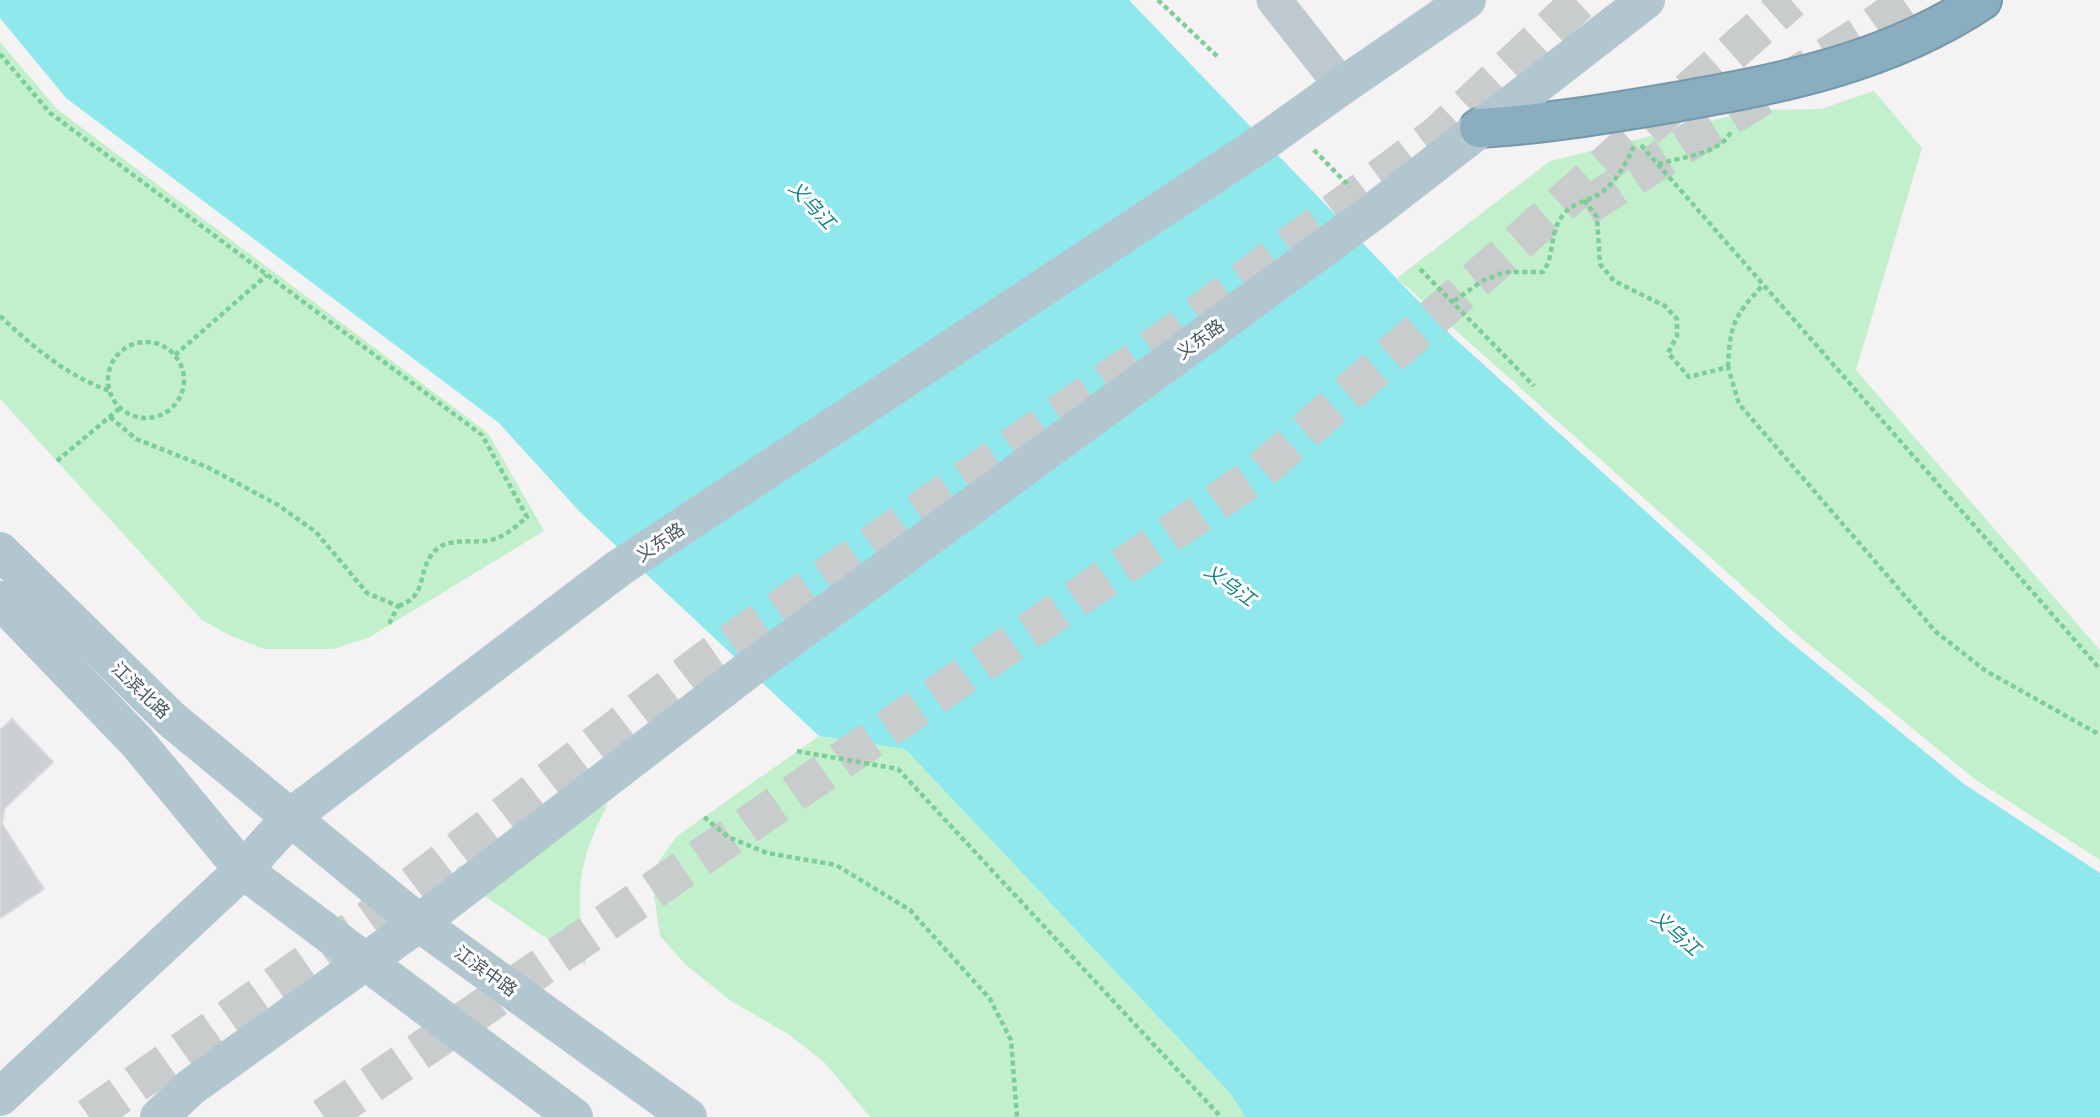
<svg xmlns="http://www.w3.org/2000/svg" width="2100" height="1117" viewBox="0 0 2100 1117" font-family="'Roboto Condensed','Noto Sans SC',sans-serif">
	<rect width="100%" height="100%" fill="#f4f2f2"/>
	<g fill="#c2f0cc">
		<path d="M 0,42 L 57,109 L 488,433 L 544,531 L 368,638 L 333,649 L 264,649 L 231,636 L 202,620 L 0,399 Z"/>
		<path d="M 1874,91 L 1922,148 L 1856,370 L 2100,650 L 2100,860 L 1976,780 L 1795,633 L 1397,278 L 1550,161 L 1754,110 L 1821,109 Z"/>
		<path d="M 819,736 L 905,749 L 1230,1093 L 1245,1117 L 870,1117 L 824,1062 L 788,1034 L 731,1001 L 686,965 L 660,936 L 654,895 L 659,861 L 677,836 Z"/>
		<path d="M 608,804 C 575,866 576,897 586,965 L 455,876 L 457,867 Z"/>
	</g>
	<path fill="#8fe9ec" d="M 0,0 L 1129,0 L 1451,335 L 1782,635 L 1964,784 L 2100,873 L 2100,1117 L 1245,1117 L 1230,1093 L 905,749 L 819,736 L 580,512 L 499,423 L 66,98 L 0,18 Z"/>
	<path fill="#ccd0d4" stroke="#d6d9dd" stroke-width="2" d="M 12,719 L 53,762 L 4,809 L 2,824 L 44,889 L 0,918 L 0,730 Z"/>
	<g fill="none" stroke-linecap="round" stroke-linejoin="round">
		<g stroke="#c9cccd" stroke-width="38" stroke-dasharray="38 19" stroke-linecap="butt">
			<path d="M 1585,207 L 1862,34 L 1910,0"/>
			<path d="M 89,1117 L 370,918 L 704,661 L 1141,357 L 1437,135 L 1581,0"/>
			<path d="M 324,1117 L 1257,474 L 1791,0"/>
		</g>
		<defs>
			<path id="highway" d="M 1479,128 C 1544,124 1606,114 1670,103 C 1779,84 1888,63 1982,0"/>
		</defs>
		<use href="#highway" stroke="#7598ab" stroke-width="42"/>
		<g stroke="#7ace96" stroke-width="4.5" stroke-dasharray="5 3.5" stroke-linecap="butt">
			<path d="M 1158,0 L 1219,58"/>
			<path d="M 0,54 L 50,113 L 482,435 L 527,517 C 516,526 505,537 491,540 C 474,544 454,537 438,548 C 414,568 431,596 398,606"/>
			<path d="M 1641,145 L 2100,669"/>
			<path d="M 1314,150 L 1350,187"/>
			<path d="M 1658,164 C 1681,157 1724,154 1732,129"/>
			<path d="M 1584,200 L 1597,217 L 1600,264 L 1614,281 L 1665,306 L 1677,319 L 1677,336 L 1668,353 L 1689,377 L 1728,367 L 1739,404 L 1936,632 L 1986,671 L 2100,735"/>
			<path d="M 1420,269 L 1534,386"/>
			<path d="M 1454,301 L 1482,281 L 1505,272 L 1543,272 C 1555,255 1549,234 1562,216 C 1570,204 1587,201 1599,194 C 1616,183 1626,163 1634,146"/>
			<path d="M 0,316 C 33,347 67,376 110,391"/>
			<circle cx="146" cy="380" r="38"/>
			<path d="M 175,355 L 267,275"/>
			<path d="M 1728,367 C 1730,324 1734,316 1763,285"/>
			<path d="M 110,417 L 136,439 L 207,467 L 278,505 L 316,532 L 367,593 L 398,606 L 388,626"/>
			<path d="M 57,461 L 120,408"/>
			<path d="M 797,751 L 898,769 L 1221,1117"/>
			<path d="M 704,817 L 728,837 L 767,853 L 836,865 L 910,910 L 990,999 L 1011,1040 L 1017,1117"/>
		</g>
		<path stroke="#bdc9ce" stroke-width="35" d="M 1274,0 L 1342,86"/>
		<g stroke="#b2c6d0" stroke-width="38">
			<path d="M 1342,86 L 1467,0"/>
			<path d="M 0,551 L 171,719 L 419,923 L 688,1117"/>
			<path d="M 0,600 L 137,742 L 243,870 L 574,1117"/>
			<path d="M 0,1097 L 243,870 L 292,816 L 619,568 L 1265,141"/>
			<path d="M 159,1117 L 191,1087 L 419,923 L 748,670 L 1370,214 L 1646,0"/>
		</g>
		<use href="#highway" stroke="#8aadbf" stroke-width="38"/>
		<path stroke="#b2c6d0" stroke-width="38" d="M 1265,141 L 1342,86"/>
	</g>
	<g text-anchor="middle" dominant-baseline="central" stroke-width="6" stroke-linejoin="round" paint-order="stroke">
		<g font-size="18" fill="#49595f" stroke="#fff">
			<text transform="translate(1200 339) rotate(-36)">义东路</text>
			<text transform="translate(660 542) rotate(-34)">义东路</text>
			<text transform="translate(141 690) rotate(44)">江滨北路</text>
			<text transform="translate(486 971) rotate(36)">江滨中路</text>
		</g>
		<g font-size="19" font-style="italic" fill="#0e8388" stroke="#fff">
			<text transform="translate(812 205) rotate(47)">义乌江</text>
			<text transform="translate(1230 585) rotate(36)">义乌江</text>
			<text transform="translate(1676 933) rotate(41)">义乌江</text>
		</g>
	</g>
</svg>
